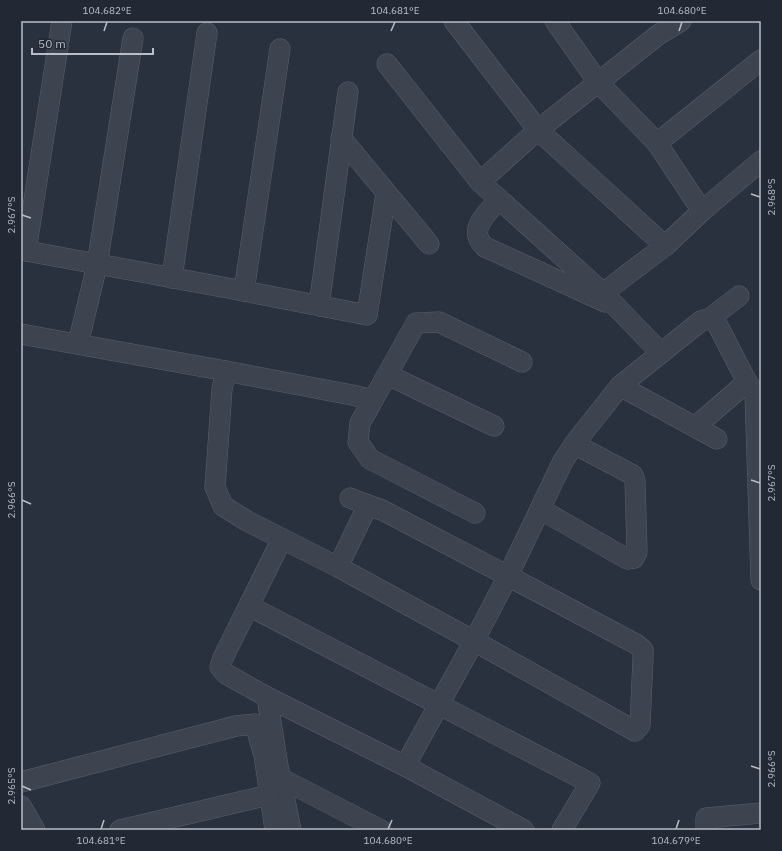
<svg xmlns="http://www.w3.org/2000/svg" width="782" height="851" viewBox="0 0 782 851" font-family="'IBM Plex Sans',sans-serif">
	<rect width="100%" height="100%" fill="#29313f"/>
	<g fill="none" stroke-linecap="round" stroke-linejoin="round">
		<defs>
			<g id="minor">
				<path d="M 454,21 L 538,130 L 665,246"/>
				<path d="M 555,21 L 598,82 L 657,143 L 702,211"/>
				<path d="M 387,64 L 480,182"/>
				<path d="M 341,138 L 429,244"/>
				<path d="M 657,143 L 761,60"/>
				<path d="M 499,199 C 491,209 472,225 479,239 C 480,242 483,245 485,247 L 605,302"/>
				<path d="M 21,250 L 244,291 L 367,315 L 386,194"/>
				<path d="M 26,251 L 62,21"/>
				<path d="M 172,278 L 207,33"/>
				<path d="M 244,291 L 280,49"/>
				<path d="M 603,293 L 665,246 L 702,211 L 761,161"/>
				<path d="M 319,306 L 348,92"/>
				<path d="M 709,319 L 739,296"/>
				<path d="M 21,334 L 226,371 L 222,389 L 215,487 L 223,506 L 247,521 L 338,567 L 474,641 L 635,731 L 640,725 L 643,659 L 643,650 L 636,644 L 508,576 L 382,510 L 368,505 L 338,567"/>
				<path d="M 78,344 L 97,265 L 133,38"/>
				<path d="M 661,353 L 603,293 L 480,182 L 538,130 L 658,35 L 681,21"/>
				<path d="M 226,371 L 352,395 L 373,400 L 360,423 L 358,442 L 370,459 L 475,513"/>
				<path d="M 388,375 L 494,426"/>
				<path d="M 620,386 L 717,439"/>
				<path d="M 373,400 L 416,323 L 439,322 L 522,362"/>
				<path d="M 695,427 L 747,382"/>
				<path d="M 350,498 L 368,505"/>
				<path d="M 540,509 L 627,559 L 634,558 L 637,552 L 635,481 L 633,475 L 574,444"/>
				<path d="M 282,539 L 223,658 L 220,667 L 226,674 L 267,697 L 405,766 L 524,830"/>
				<path d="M 249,606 L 590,783 L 562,830"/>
				<path d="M 267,697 L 278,766 L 291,830"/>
				<path d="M 405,766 L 474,641 L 508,576 L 563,461 L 578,439 L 620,386 L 701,321 L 709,319 L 716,322 L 747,382 L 755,394 L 761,580"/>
				<path d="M 280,778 L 381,830"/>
				<path d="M 21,782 L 236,726 L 255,724 L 264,755 L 275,830"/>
				<path d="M 21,806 L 35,830"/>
				<path d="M 120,830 L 269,795"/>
				<path d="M 706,830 L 706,818 L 761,813"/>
			</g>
		</defs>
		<use href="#minor" stroke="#5b616c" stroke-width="21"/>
		<use href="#minor" stroke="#3d434f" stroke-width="20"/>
	</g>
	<path fill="none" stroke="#b9bfc9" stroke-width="1.5" d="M 104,31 L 107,22M 391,31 L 395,22M 679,31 L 682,22M 751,194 L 760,197M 22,215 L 31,218M 751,480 L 760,483M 22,500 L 31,504M 751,766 L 760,769M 22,786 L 31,790M 101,829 L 104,820M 388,829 L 392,820M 676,829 L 679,820"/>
	<rect width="782" height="851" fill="none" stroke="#222834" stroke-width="44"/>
	<path d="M32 48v6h121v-6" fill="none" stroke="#b9bfc9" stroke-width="2"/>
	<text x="38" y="48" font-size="12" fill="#b9bfc9" stroke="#222834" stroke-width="3" paint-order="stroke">50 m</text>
	<rect x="22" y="22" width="738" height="807" fill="none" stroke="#b9bfc9" stroke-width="1.5"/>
	<g font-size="10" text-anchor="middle" fill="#b9bfc9">
		<text x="107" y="14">104.682°E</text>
		<text x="395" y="14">104.681°E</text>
		<text x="682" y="14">104.680°E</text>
		<text transform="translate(771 197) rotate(-90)" y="4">2.968°S</text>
		<text transform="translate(11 215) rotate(-90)" y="4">2.967°S</text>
		<text transform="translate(771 483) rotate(-90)" y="4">2.967°S</text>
		<text transform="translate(11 500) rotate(-90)" y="4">2.966°S</text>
		<text transform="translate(771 769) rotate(-90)" y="4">2.966°S</text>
		<text transform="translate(11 786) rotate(-90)" y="4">2.965°S</text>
		<text x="101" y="844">104.681°E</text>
		<text x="388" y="844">104.680°E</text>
		<text x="676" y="844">104.679°E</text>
	</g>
</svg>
